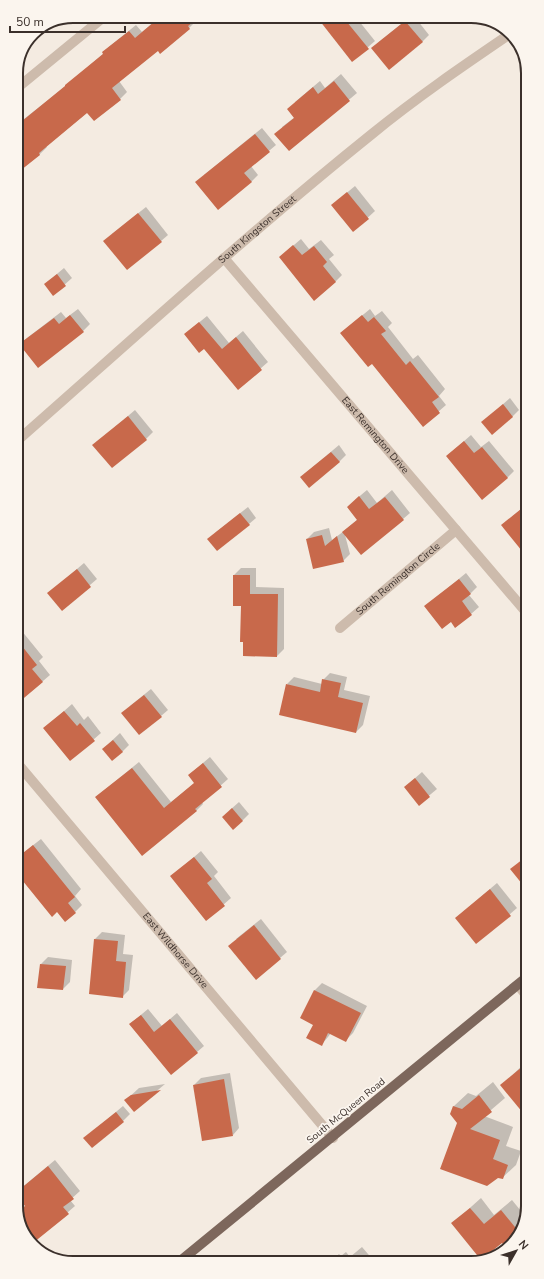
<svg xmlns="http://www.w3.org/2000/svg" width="544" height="1279" viewBox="0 0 544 1279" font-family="'Nunito Sans',sans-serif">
	<rect width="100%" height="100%" fill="#f4ebe1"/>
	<g fill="#0003">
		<path d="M 159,16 L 199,16 L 195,20 L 196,21 L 189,28 L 158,50 L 119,81 L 127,92 L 120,99 L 94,120 L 88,112 L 46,146 L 47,147 L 40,154 L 16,174 L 16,124 L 23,118 L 24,119 L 66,86 L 104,53 L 110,46 L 136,25 L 142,32 L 160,17 Z"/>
		<path d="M 322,16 L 355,16 L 375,41 L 353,60 Z"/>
		<path d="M 411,16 L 414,16 L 429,35 L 422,42 L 379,42 Z"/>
		<path d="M 52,25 L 33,42 L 30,38 L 33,32 Z"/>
		<path d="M 341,74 L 357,93 L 289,150 L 282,127 L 295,117 L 295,102 L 320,81 L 325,88 Z"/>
		<path d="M 262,128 L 276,145 L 251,166 L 258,175 L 251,182 L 204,175 Z"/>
		<path d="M 355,186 L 375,211 L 353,231 L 332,205 Z"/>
		<path d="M 146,207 L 168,235 L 161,241 L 112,234 Z"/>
		<path d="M 301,239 L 309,249 L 321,240 L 334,255 L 329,259 L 342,275 L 335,282 L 280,257 Z"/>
		<path d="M 64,268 L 72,278 L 54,294 L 45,284 Z"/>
		<path d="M 78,309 L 90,324 L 83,331 L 20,344 L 27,338 L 61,312 L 66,318 Z"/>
		<path d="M 370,309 L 375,316 L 382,311 L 392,323 L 388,327 L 413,359 L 418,355 L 445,389 L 439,396 L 446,405 L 423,425 L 372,363 L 341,333 Z"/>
		<path d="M 207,316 L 229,343 L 243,331 L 268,362 L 238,388 L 205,347 L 185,334 Z"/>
		<path d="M 510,398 L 519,410 L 512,417 L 483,422 Z"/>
		<path d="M 135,410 L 153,432 L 146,439 L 94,445 Z"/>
		<path d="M 471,435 L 481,447 L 489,441 L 514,471 L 507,478 L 447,456 Z"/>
		<path d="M 339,445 L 346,455 L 339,462 L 301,477 Z"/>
		<path d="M 367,490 L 377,503 L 392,490 L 410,513 L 403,519 L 345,535 L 350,554 L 343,561 L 307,539 L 314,532 L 329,528 L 332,540 L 344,531 L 358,519 L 355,500 Z"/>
		<path d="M 526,505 L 526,555 L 502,525 Z"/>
		<path d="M 248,507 L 256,518 L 249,524 L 215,533 Z"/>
		<path d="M 84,563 L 97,579 L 62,609 L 49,593 Z"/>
		<path d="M 241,568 L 256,568 L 256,587 L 284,588 L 284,649 L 277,656 L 242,605 L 234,605 L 234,575 Z"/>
		<path d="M 466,573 L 477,587 L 469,595 L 479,607 L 456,627 L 451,621 L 426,606 Z"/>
		<path d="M 21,630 L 43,657 L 39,661 L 50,675 L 23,698 L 18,692 L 17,633 Z"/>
		<path d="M 330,673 L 347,677 L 344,690 L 370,696 L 363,725 L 356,732 L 287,684 L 294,677 L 322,684 L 323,680 Z"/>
		<path d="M 151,689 L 168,710 L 161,716 L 130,706 Z"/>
		<path d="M 72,704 L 84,720 L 88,716 L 101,733 L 70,760 L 45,728 Z"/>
		<path d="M 120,733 L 129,745 L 122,752 L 103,749 Z"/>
		<path d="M 210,757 L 228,779 L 202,802 L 203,804 L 196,811 L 142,854 L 96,797 L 139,762 L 171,802 L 195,783 L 189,775 Z"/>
		<path d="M 422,772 L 437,789 L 419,804 L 405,787 Z"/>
		<path d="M 239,802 L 249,814 L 242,821 L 230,810 Z"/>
		<path d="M 527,826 L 527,836 L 523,830 Z"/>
		<path d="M 41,839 L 81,889 L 75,896 L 82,905 L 75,912 L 18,857 Z"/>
		<path d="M 201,851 L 218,872 L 214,876 L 231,898 L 207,919 L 172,876 Z"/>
		<path d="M 497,883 L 517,908 L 476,943 L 456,918 Z"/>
		<path d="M 261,919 L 287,952 L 280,958 L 236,939 Z"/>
		<path d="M 102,932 L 125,935 L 123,954 L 133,955 L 129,990 L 122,997 L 95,939 Z"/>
		<path d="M 48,957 L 72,960 L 70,982 L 63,989 L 38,987 L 41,964 Z"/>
		<path d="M 322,983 L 367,1006 L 353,1033 L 346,1040 L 331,1033 L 328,1037 L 322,1044 L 314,1024 L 301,1018 L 315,990 Z"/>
		<path d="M 148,1009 L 162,1026 L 177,1013 L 204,1046 L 197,1052 L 130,1024 Z"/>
		<path d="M 528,1060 L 528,1117 L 502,1085 Z"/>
		<path d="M 230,1073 L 239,1128 L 233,1135 L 194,1085 L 201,1078 Z"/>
		<path d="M 493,1082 L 505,1098 L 484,1116 L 513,1127 L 506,1146 L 521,1151 L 516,1165 L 502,1178 L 451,1114 L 454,1106 L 468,1093 L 476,1096 Z"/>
		<path d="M 165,1084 L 134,1110 L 126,1100 L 139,1088 Z"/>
		<path d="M 123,1106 L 130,1114 L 123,1121 L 85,1138 Z"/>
		<path d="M 55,1160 L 80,1191 L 70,1200 L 75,1206 L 32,1243 L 19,1224 L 19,1211 L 26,1206 L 19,1197 L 19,1190 Z"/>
		<path d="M 481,1198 L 494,1215 L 512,1200 L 525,1216 L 516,1241 L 507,1248 L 502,1242 L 453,1223 Z"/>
		<path d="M 362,1247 L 374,1261 L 331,1261 L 339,1254 L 341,1256 L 346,1252 L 350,1257 Z"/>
	</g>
	<g fill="#c8694b">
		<path d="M 161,16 L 201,16 L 188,26 L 190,29 L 160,54 L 158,51 L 112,88 L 121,100 L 94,121 L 87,113 L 39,153 L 40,155 L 16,174 L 16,126 L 65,86 L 65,85 L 103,54 L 102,52 L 129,31 L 135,38 Z"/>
		<path d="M 316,16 L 342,16 L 369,49 L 352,62 Z"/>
		<path d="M 405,21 L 423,42 L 389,70 L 371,48 Z"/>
		<path d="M 334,81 L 350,101 L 289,151 L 274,134 L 294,118 L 287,109 L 313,87 L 318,94 Z"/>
		<path d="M 255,134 L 270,152 L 244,173 L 252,182 L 218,210 L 195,182 Z"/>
		<path d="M 347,192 L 369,219 L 353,232 L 331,205 Z"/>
		<path d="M 138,213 L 162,242 L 127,270 L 103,241 Z"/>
		<path d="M 293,245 L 302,255 L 314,246 L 327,262 L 323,266 L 336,282 L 314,301 L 279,257 Z"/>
		<path d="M 57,274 L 66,286 L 53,296 L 44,284 Z"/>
		<path d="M 70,315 L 84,332 L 38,368 L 19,344 L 54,318 L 59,324 Z"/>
		<path d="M 362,315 L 368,322 L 374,317 L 386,331 L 381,334 L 406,365 L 410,361 L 439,397 L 432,402 L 440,413 L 423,427 L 372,364 L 368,367 L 340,333 Z"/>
		<path d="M 199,322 L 222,349 L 236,337 L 262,370 L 238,390 L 204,349 L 199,353 L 184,334 Z"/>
		<path d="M 503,404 L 513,417 L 492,435 L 481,422 Z"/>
		<path d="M 128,416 L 147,440 L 112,468 L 92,445 Z"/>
		<path d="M 464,441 L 474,453 L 482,447 L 508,478 L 482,500 L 446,456 Z"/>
		<path d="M 331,452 L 340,462 L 309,488 L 300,477 Z"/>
		<path d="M 359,496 L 369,509 L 385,497 L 404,520 L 361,555 L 342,532 L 357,520 L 347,507 Z"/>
		<path d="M 526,505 L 526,556 L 501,525 Z"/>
		<path d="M 240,513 L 250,525 L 217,551 L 207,539 Z"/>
		<path d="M 322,535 L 325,546 L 337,536 L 344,562 L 313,569 L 306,539 Z"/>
		<path d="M 77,569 L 91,587 L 62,611 L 47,593 Z"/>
		<path d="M 233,575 L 250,575 L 250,594 L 278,594 L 277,657 L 243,656 L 243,642 L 240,642 L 241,606 L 233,606 Z"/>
		<path d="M 459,579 L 471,594 L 462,601 L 472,615 L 455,628 L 451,622 L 442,629 L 424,606 Z"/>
		<path d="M 18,641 L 37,665 L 32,669 L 43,682 L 18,703 Z"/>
		<path d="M 322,679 L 341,683 L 338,697 L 363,703 L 356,733 L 279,715 L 286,684 L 320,692 Z"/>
		<path d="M 144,695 L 162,717 L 139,735 L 121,713 Z"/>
		<path d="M 64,711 L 77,726 L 80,723 L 95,741 L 70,761 L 43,728 Z"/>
		<path d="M 113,740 L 123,752 L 112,761 L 102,749 Z"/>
		<path d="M 203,763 L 222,787 L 195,809 L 197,811 L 142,856 L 95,797 L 132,768 L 164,808 L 194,783 L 188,775 Z"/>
		<path d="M 415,778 L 430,797 L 419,806 L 404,787 Z"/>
		<path d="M 232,808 L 243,821 L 233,830 L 222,817 Z"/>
		<path d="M 33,845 L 75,897 L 68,903 L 76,913 L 65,922 L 57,912 L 52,917 L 18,875 L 18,857 Z"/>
		<path d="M 527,856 L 527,890 L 510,869 Z"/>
		<path d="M 194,857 L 212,879 L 207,883 L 225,906 L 206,921 L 170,876 Z"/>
		<path d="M 490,889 L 511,916 L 476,944 L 455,918 Z"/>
		<path d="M 254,925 L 281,959 L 256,980 L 228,946 Z"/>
		<path d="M 94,939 L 118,941 L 116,961 L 126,962 L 123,998 L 89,994 Z"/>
		<path d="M 40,964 L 66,966 L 63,990 L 37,988 Z"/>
		<path d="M 314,990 L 361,1013 L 346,1042 L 328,1033 L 322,1046 L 306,1038 L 313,1025 L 300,1018 Z"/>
		<path d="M 141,1015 L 154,1032 L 170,1019 L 198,1053 L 171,1075 L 129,1024 Z"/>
		<path d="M 528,1062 L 528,1119 L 500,1085 Z"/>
		<path d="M 224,1079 L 233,1136 L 202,1141 L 193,1085 Z"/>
		<path d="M 161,1090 L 134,1112 L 124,1100 L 131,1095 Z"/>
		<path d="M 479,1095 L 492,1112 L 470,1129 L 500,1140 L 493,1159 L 508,1165 L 503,1179 L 498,1178 L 487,1186 L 440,1169 L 457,1123 L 450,1114 L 453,1106 L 462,1109 Z"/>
		<path d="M 116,1112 L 124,1122 L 92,1148 L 83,1138 Z"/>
		<path d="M 48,1166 L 74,1199 L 63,1207 L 69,1214 L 33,1243 L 19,1224 L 19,1211 L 25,1206 L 19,1199 L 19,1190 Z"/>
		<path d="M 470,1208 L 484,1224 L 501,1210 L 519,1232 L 516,1241 L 506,1248 L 502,1243 L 481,1260 L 451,1223 Z"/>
	</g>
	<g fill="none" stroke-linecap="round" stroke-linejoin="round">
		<g stroke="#cdbbac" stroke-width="10">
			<path d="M 16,89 L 105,16"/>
			<path id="s1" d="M 224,258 L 526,612"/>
			<path id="s2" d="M 17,441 C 134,338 250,232 372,134 C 416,98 463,66 510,34"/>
			<path id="s3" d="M 340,628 L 456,530"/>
			<path id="s4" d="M 18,764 L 333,1138"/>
			<path d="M 518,985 L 527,996"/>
		</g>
		<path stroke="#7d675c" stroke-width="10" d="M 179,1262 L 527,977"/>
	</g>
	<g text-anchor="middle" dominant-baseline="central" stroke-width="3.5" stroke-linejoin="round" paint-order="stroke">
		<g font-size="10" fill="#3b302b" stroke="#fbf5ee">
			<text stroke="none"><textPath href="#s2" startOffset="320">South Kingston Street</textPath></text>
			<text stroke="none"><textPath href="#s1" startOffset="233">East Remington Drive</textPath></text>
			<text stroke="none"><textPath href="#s3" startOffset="76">South Remington Circle</textPath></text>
			<text stroke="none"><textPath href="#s4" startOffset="244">East Wildhorse Drive</textPath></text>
			<text transform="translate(346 1111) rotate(-39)">South McQueen Road</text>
		</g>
	</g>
	<path d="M0 0H544V1279H0ZM73 23H471A50 50 0 0 1 521 73V1206A50 50 0 0 1 471 1256H73A50 50 0 0 1 23 1206V73A50 50 0 0 1 73 23Z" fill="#fbf5ee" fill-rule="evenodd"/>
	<path fill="none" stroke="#3b302b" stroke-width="2" d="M73 23H471A50 50 0 0 1 521 73V1206A50 50 0 0 1 471 1256H73A50 50 0 0 1 23 1206V73A50 50 0 0 1 73 23Z"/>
	<g transform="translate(516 1251) rotate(51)" stroke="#fbf5ee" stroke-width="3" paint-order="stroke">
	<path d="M0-3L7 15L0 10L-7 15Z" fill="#3b302b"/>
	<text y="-6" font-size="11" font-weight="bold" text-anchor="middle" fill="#3b302b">N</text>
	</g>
	<path d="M10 26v6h115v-6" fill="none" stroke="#3b302b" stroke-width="2"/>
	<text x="16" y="26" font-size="12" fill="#3b302b" stroke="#fbf5ee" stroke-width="3" paint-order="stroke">50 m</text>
</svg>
